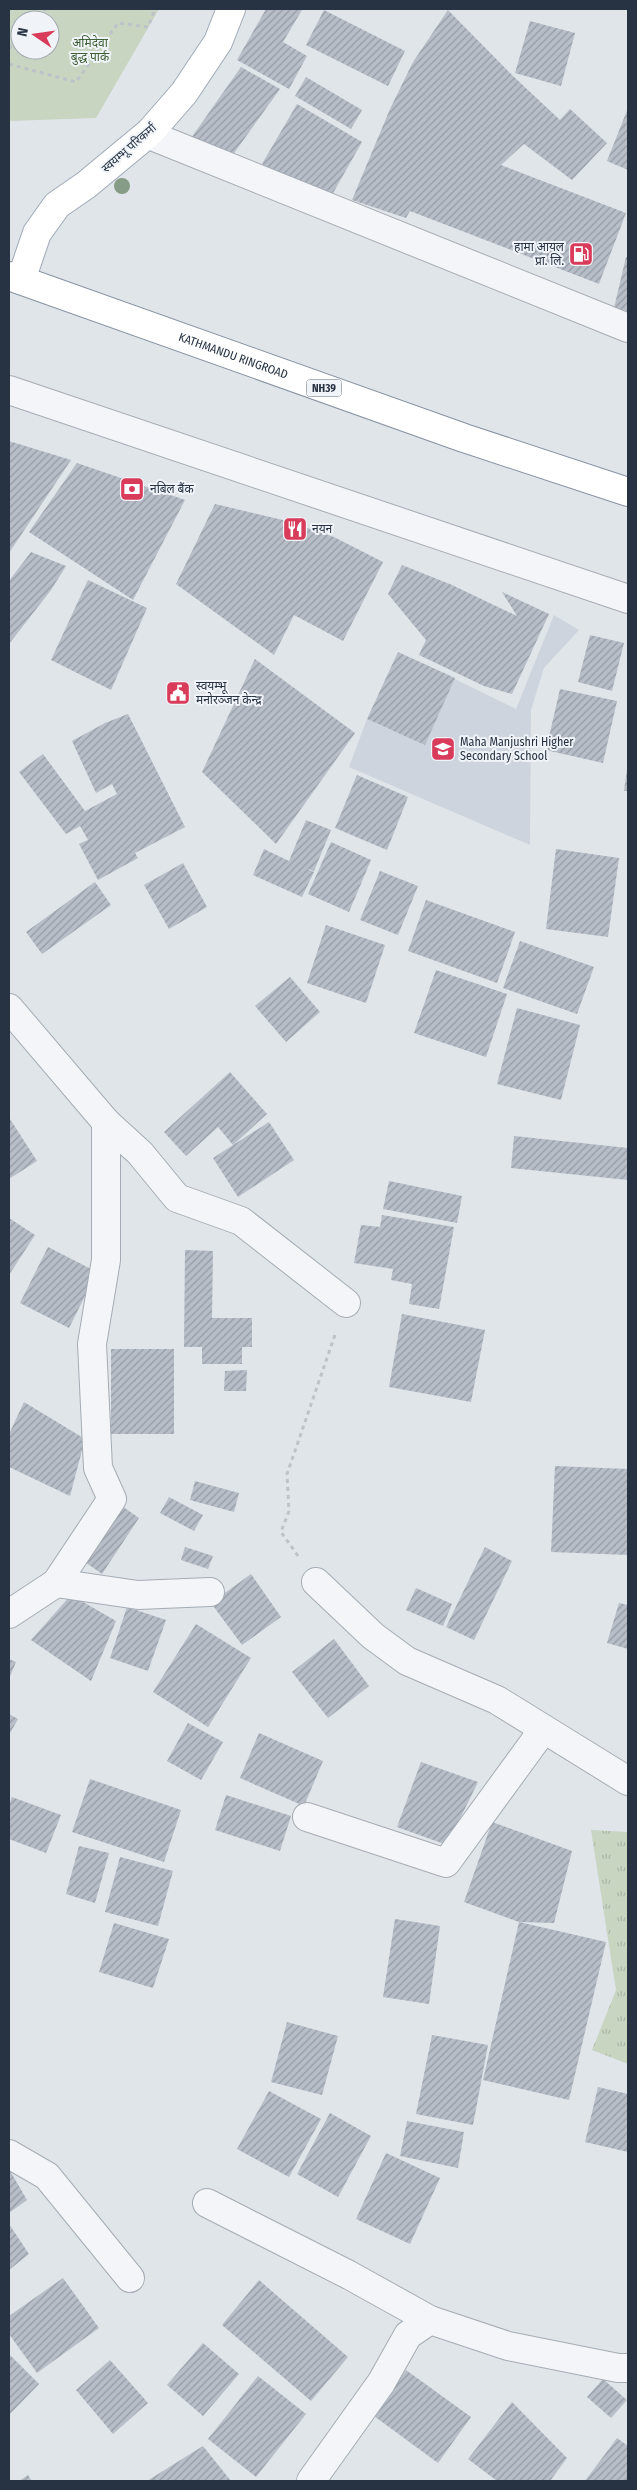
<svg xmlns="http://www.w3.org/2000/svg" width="637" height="2490" viewBox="0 0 637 2490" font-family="'Fira Sans Condensed','Noto Sans Devanagari',sans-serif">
	<defs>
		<pattern id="grass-tufts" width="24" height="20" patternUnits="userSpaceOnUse" patternTransform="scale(1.25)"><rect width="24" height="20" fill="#c7d5c1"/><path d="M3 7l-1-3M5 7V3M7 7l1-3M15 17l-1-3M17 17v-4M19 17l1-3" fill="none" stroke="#abb7a7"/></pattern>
		<pattern id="building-hatch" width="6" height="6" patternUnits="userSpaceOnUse" patternTransform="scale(1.25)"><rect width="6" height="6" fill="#b7bec8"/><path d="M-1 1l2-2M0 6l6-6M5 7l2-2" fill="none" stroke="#959ba4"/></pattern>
	</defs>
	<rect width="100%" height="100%" fill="#e0e5ea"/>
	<path fill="#ced4dd" d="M 554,615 L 579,630 L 544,668 L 531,710 L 530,845 L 349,767 L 367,719 L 391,730 L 422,663 L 516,709 Z"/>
	<path fill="url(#grass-tufts)" d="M 591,1830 L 628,1832 L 628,2064 L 592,2050 L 616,1990 Z"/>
	<path fill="#c7d5c1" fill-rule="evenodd" d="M 9,9 L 159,9 L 96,118 L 9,121 ZM 20,20 L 50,20 L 50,50 L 20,50 Z"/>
	<g fill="url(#building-hatch)">
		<path d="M 266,9 L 302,10 L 283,42 L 307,56 L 289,89 L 237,60 Z"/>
		<path d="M 324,10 L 405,51 L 388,86 L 306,45 Z"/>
		<path d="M 448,10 L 513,76 L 560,120 L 570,109 L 607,143 L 572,180 L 524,144 L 501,165 L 626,213 L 599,284 L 410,211 L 406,218 L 352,200 L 390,109 L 413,62 Z"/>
		<path d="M 530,21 L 575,33 L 561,86 L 515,73 Z"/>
		<path d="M 241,67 L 280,89 L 227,163 L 189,141 Z"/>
		<path d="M 306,77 L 362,110 L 351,129 L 295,96 Z"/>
		<path d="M 297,104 L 362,142 L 328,202 L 262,164 Z"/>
		<path d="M 628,108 L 628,170 L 607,161 Z"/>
		<path d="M 626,257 L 628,257 L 628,311 L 614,308 Z"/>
		<path d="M 9,441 L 71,460 L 9,553 Z"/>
		<path d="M 77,463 L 185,500 L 133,600 L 29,532 Z"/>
		<path d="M 215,504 L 287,521 L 334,537 L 383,562 L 343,641 L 294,615 L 274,655 L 176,584 Z"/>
		<path d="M 31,552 L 66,566 L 51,590 L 9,644 L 9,581 Z"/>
		<path d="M 402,565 L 452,585 L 517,616 L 502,592 L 549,614 L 512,694 L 484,686 L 419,655 L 426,640 L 388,594 Z"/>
		<path d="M 88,580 L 147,608 L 111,690 L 51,660 Z"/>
		<path d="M 590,635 L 624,643 L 612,691 L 578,682 Z"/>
		<path d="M 398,652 L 455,678 L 425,745 L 367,719 Z"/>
		<path d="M 255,659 L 355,733 L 276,844 L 202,772 Z"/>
		<path d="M 560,689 L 617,701 L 603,763 L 546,750 Z"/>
		<path d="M 128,714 L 185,827 L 135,853 L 138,858 L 98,880 L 79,844 L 88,840 L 80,826 L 66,834 L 19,772 L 43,754 L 85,811 L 117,794 L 112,784 L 96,793 L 72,741 L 105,723 Z"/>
		<path d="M 627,769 L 628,769 L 628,791 L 624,791 Z"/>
		<path d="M 357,775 L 408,797 L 387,850 L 335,828 Z"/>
		<path d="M 306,820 L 331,830 L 314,871 L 305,868 L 314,872 L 302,897 L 253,875 L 264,849 L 289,861 Z"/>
		<path d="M 331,842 L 371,860 L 349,912 L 308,894 Z"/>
		<path d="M 556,849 L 619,858 L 608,937 L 546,929 Z"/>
		<path d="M 183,863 L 207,907 L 169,929 L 144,885 Z"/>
		<path d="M 380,871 L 418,886 L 398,935 L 360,920 Z"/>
		<path d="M 95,882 L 111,905 L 42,954 L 26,932 Z"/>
		<path d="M 426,900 L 515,932 L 497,983 L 408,951 Z"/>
		<path d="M 326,925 L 385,945 L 366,1003 L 307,983 Z"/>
		<path d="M 520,941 L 594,967 L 577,1014 L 503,988 Z"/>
		<path d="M 436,970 L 507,994 L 486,1057 L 414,1033 Z"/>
		<path d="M 290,977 L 320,1012 L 286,1042 L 255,1006 Z"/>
		<path d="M 517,1008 L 580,1025 L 561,1100 L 497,1084 Z"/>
		<path d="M 230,1072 L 267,1114 L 233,1145 L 218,1127 L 186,1156 L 164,1132 Z"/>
		<path d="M 10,1119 L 37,1161 L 9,1179 L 9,1120 Z"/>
		<path d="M 269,1122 L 294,1160 L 238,1197 L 213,1158 Z"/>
		<path d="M 514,1136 L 628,1148 L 628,1180 L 511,1168 Z"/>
		<path d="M 389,1181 L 462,1196 L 457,1223 L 383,1209 Z"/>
		<path d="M 382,1215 L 454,1227 L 439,1309 L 409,1304 L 412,1284 L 391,1280 L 393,1269 L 354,1263 L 361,1225 L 380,1227 Z"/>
		<path d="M 9,1218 L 35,1235 L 9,1275 Z"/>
		<path d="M 48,1247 L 97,1272 L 69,1328 L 20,1303 Z"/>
		<path d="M 185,1250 L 213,1251 L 212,1318 L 252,1318 L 252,1347 L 242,1347 L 242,1364 L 202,1364 L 202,1347 L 184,1347 Z"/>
		<path d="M 402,1314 L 485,1330 L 471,1402 L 389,1387 Z"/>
		<rect x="111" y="1349" width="63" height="85"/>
		<path d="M 247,1370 L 246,1391 L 224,1391 L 225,1371 Z"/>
		<path d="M 24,1402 L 85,1439 L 70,1496 L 9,1467 L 9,1434 Z"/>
		<path d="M 555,1466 L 628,1469 L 628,1555 L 551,1552 Z"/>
		<path d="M 195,1481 L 239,1493 L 234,1512 L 190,1500 Z"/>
		<path d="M 169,1497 L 203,1515 L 194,1531 L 160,1513 Z"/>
		<path d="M 122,1506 L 139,1518 L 102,1574 L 85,1562 Z"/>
		<path d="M 185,1547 L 213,1556 L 208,1569 L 181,1560 Z"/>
		<path d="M 485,1547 L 512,1561 L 474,1640 L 446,1627 Z"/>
		<path d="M 251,1574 L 281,1617 L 242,1645 L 211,1603 Z"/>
		<path d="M 416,1588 L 452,1604 L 443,1626 L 406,1610 Z"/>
		<path d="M 71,1595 L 116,1621 L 91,1681 L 31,1640 Z"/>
		<path d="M 619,1603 L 628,1605 L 628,1649 L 607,1643 Z"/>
		<path d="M 127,1607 L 166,1620 L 148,1671 L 110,1658 Z"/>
		<path d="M 196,1624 L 251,1658 L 208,1727 L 153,1692 Z"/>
		<path d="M 334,1639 L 369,1686 L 328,1718 L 292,1672 Z"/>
		<path d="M 9,1659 L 16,1662 L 9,1679 Z"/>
		<path d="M 9,1714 L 18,1719 L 9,1735 Z"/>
		<path d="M 188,1723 L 223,1742 L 201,1780 L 167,1761 Z"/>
		<path d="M 259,1733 L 323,1761 L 304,1806 L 240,1778 Z"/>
		<path d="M 421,1762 L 478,1782 L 447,1845 L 397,1827 Z"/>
		<path d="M 90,1779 L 181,1810 L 164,1862 L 72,1832 Z"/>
		<path d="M 226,1795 L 291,1816 L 280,1851 L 215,1830 Z"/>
		<path d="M 12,1797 L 61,1815 L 46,1853 L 9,1839 L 9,1805 Z"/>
		<path d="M 492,1822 L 572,1851 L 554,1923 L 519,1922 L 464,1902 Z"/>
		<path d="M 79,1846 L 109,1853 L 95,1903 L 66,1894 Z"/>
		<path d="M 120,1857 L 173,1871 L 158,1926 L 105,1912 Z"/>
		<path d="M 395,1919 L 440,1926 L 429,2004 L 383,1997 Z"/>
		<path d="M 519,1922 L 606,1942 L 569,2100 L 483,2080 Z"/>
		<path d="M 114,1923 L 169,1939 L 153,1988 L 99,1972 Z"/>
		<path d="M 287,2022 L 338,2036 L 322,2095 L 271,2082 Z"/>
		<path d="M 432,2035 L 488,2045 L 473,2125 L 416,2114 Z"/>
		<path d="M 598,2087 L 628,2094 L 628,2152 L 585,2142 Z"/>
		<path d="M 269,2091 L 321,2119 L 289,2177 L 237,2149 Z"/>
		<path d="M 330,2113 L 371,2136 L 338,2197 L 297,2174 Z"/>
		<path d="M 407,2121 L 464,2132 L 458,2168 L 400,2156 Z"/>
		<path d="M 386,2153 L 440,2178 L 410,2244 L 356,2219 Z"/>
		<path d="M 9,2169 L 27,2200 L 9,2213 Z"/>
		<path d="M 9,2224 L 29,2254 L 9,2270 Z"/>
		<path d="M 63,2278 L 99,2328 L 37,2373 L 9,2334 L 9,2316 Z"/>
		<path d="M 259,2280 L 348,2357 L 311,2401 L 222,2325 Z"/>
		<path d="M 203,2343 L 239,2374 L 203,2416 L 167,2385 Z"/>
		<path d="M 9,2354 L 39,2384 L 9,2415 Z"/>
		<path d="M 110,2360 L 148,2403 L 113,2434 L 76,2390 Z"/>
		<path d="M 406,2370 L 471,2417 L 438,2463 L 374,2416 Z"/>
		<path d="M 258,2376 L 306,2414 L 256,2477 L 208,2439 Z"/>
		<path d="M 603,2379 L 627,2400 L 611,2418 L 587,2397 Z"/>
		<path d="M 512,2402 L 567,2458 L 550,2481 L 497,2481 L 468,2459 Z"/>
		<path d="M 617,2438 L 628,2446 L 628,2481 L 585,2481 Z"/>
		<path d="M 203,2446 L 231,2481 L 147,2481 Z"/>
		<path d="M 28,2475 L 32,2481 L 19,2481 Z"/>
	</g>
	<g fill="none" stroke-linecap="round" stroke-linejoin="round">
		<defs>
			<g id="minor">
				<path d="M 150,132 L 157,138 L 628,328"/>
				<path d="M 9,390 L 628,599"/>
				<path d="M 9,1008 L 106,1122 L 140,1153 L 177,1198 L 241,1221 L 346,1303"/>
				<path d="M 316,1582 L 373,1636 L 407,1661 L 497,1700 L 628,1781"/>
				<path d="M 56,1583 L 138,1595 L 210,1592"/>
				<path d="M 9,1614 L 56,1583 L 112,1499 L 98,1468 L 92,1344 L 106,1260 L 106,1122"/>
				<path d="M 307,1817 L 446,1863 L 543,1730"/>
				<path d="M 9,2154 L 47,2176 L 130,2278"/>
				<path d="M 207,2203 L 349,2275 L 430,2320"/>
				<path d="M 311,2481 L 381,2383 L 408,2335 L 430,2320 L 508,2346 L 618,2368 L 628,2368"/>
			</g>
			<path id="major" d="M 21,280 L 37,233 L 57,205 L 86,185 L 150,132 L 184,93 L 218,42 L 231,9"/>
			<g id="highway">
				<path id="s1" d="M 9,276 L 464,438 L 628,492"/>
			</g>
		</defs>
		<use href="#minor" stroke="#a5acb5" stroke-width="30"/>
		<use href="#major" stroke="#9fa9b7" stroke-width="30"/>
		<use href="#highway" stroke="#8793a2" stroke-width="30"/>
		<g stroke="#bec3c9" stroke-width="3" stroke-dasharray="4 4" stroke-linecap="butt">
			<path d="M 31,20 L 46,9"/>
			<path d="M 9,49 L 20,34"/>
			<path d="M 9,64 L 76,82 L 118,23 L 148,27 L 155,9"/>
			<path d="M 298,1556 L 281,1532 L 289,1511 L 287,1474 L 336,1332"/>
		</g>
		<use href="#minor" stroke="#f3f5f8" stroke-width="28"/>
		<use href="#major" stroke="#fff" stroke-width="28"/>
		<use href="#highway" stroke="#fff" stroke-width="28"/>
	</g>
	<circle fill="#879c86" cx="122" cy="186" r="8"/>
	<defs>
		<symbol id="fuel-square" viewBox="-11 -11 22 22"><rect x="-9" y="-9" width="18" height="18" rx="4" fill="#d93c5a" stroke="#f0f4f8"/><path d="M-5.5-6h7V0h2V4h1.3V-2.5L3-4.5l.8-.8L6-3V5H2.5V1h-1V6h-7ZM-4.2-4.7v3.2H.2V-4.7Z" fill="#fff"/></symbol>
		<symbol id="bank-square" viewBox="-11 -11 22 22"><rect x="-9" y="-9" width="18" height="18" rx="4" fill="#d93c5a" stroke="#f0f4f8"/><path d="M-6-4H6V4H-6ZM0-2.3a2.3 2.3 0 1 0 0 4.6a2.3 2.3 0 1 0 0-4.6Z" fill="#fff"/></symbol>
		<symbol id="restaurant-square" viewBox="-11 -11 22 22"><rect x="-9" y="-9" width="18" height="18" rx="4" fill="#d93c5a" stroke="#f0f4f8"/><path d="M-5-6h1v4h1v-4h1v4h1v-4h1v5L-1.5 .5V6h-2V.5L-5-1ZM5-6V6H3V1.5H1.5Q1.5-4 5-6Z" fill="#fff"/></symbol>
		<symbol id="civic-square" viewBox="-11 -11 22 22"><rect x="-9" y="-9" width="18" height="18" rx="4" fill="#d93c5a" stroke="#f0f4f8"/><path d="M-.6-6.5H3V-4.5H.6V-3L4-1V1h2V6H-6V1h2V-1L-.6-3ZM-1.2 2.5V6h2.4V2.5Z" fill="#fff"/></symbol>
		<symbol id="school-square" viewBox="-11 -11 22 22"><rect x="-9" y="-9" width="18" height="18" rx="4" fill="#d93c5a" stroke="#f0f4f8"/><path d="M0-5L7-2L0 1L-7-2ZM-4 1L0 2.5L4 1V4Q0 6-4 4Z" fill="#fff"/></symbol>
	</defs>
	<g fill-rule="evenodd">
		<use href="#fuel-square" x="567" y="240" width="28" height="28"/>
		<use href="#bank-square" x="118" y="475" width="28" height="28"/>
		<use href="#restaurant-square" x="281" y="515" width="28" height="28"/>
		<use href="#civic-square" x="164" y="679" width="28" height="28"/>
		<use href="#school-square" x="429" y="735" width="28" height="28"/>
	</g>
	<g text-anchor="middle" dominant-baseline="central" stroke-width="4" stroke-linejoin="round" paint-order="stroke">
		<rect fill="#f0f4f8" stroke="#636d79" stroke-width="1" x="306.5" y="379.5" width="35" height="17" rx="4"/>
		<g font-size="11" font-weight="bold" fill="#273343">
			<text x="324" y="388">NH39</text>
		</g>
		<g font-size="12" fill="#3e6034" stroke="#f0f4f8">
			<text x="90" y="43">अमिदेवा<tspan x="90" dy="14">बुद्ध पार्क</tspan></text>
		</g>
		<g font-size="12" fill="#273343" stroke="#f0f4f8">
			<text transform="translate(129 148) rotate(-41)">स्वयम्भू परिकर्मा</text>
			<text stroke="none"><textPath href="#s1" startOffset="238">KATHMANDU RINGROAD</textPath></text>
		</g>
		<g font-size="12" fill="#273343" stroke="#f0f4f8" text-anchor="start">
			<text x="564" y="247" text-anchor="end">हामा आयल<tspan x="564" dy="14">प्रा. लि.</tspan></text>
			<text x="150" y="489">नबिल बैंक</text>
			<text x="312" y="529">नयन</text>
			<text x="196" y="686">स्वयम्भू<tspan x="196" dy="14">मनोरञ्जन केन्द्र</tspan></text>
			<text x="460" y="742">Maha Manjushri Higher<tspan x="460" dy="14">Secondary School</tspan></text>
		</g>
	</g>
	<rect width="637" height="2490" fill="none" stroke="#273343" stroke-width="20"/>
	<g transform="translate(35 35) rotate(283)"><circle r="24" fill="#f0f4f8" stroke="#a0a7b0"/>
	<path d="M0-4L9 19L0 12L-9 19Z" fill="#d93c5a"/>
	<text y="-8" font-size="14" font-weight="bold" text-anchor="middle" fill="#273343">N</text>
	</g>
</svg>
